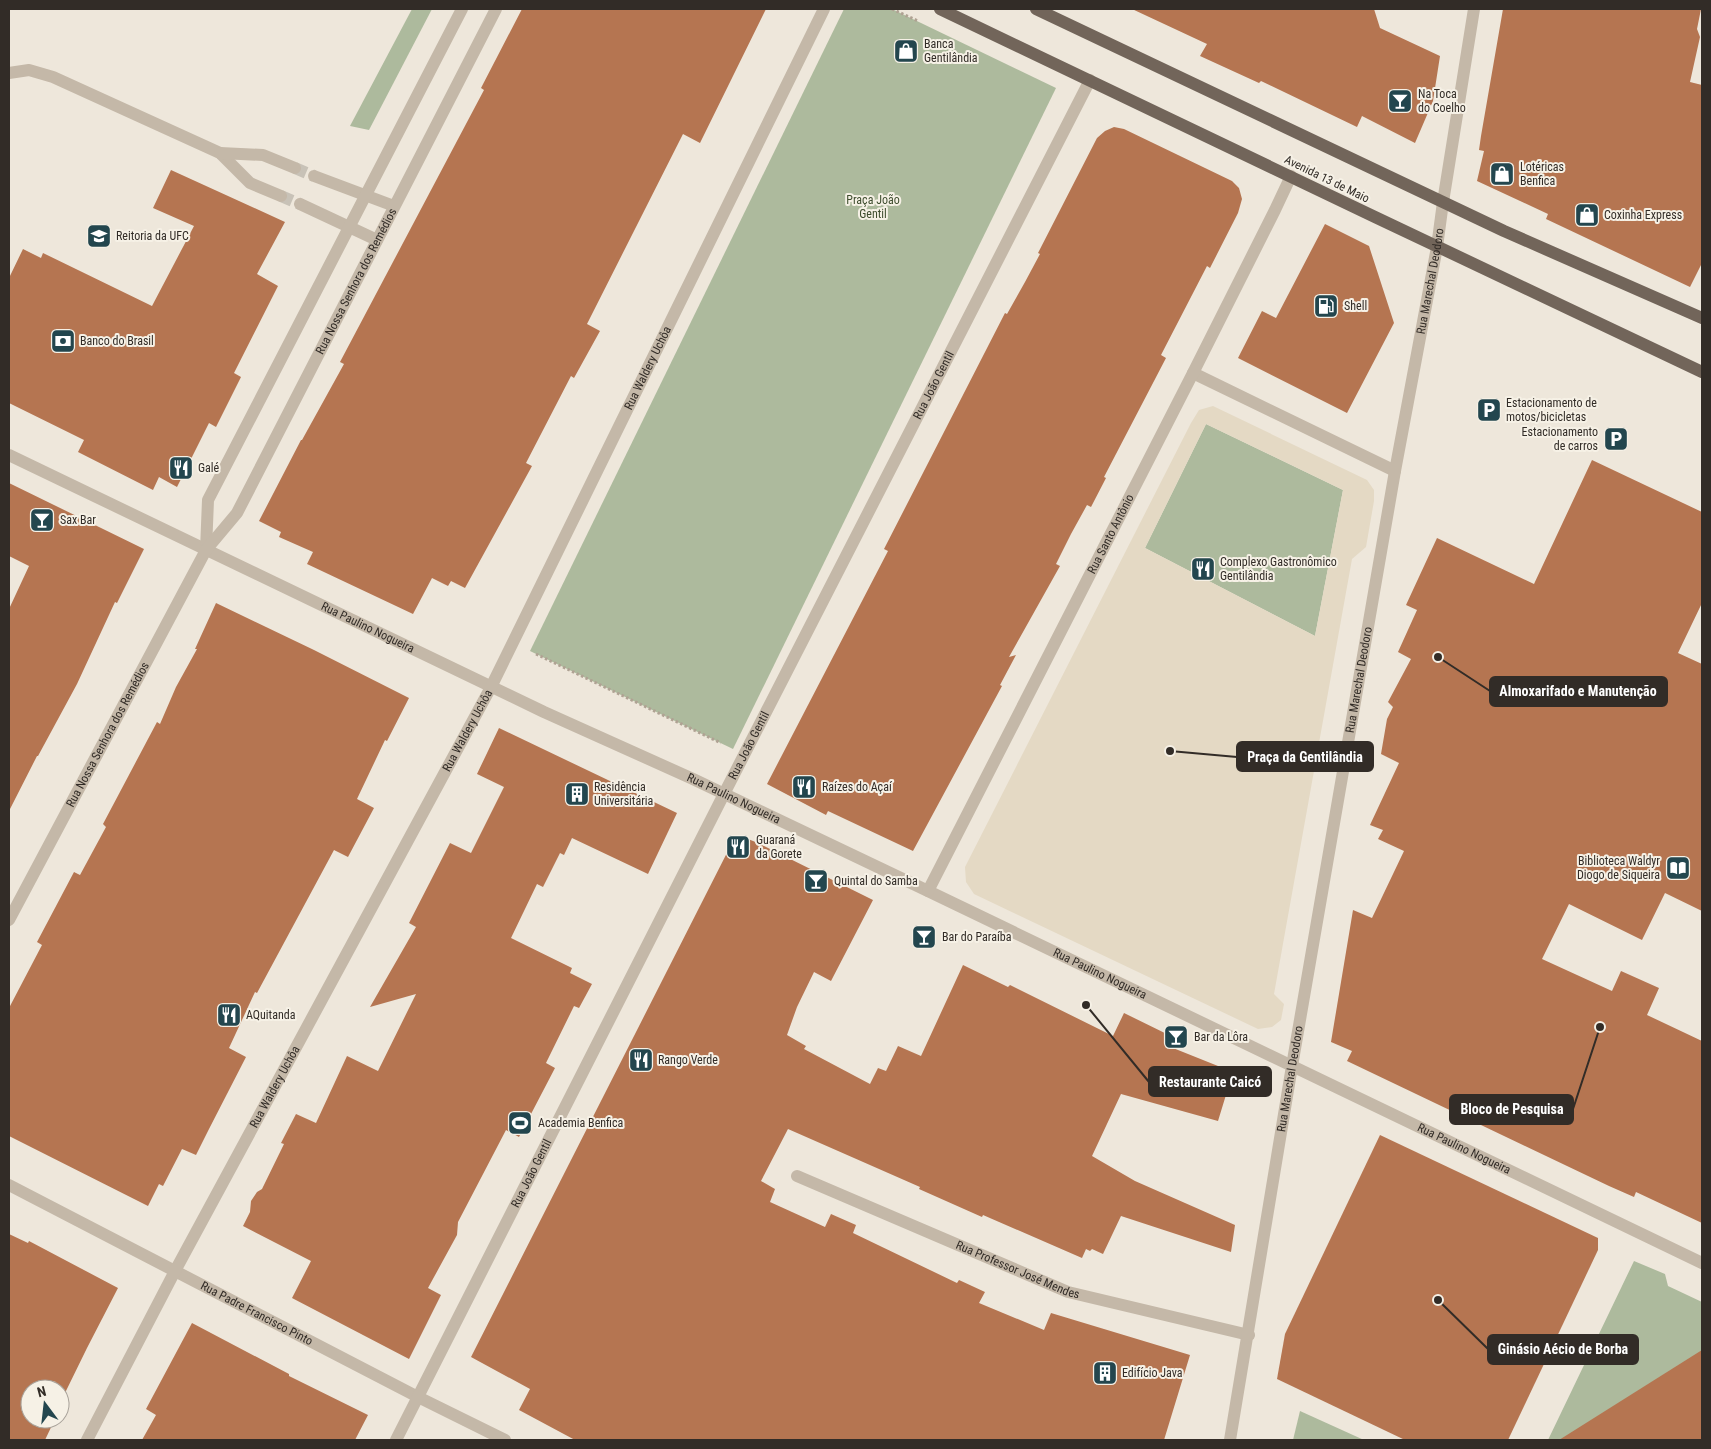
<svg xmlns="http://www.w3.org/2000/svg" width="1711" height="1449" viewBox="0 0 1711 1449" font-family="'Roboto Condensed',sans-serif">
	<rect width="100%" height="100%" fill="#eee7db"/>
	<g fill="#adba9d">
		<path d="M 412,9 L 432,9 L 369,130 L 350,126 Z"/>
		<path d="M 844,9 L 892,9 L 1056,88 L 733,749 L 530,651 Z"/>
		<path d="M 1206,424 L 1343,490 L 1315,636 L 1145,548 Z"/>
		<path d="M 1634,1261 L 1665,1274 L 1668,1286 L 1702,1302 L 1702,1440 L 1548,1440 Z"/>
		<path d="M 1300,1411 L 1364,1440 L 1293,1440 Z"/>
	</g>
	<path fill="#e4d9c4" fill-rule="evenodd" d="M 1213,406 L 1367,480 L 1374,490 L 1374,501 L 1366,547 L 1352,559 L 1274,994 L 1284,1004 L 1281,1020 L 1272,1027 L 1258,1029 L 974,894 L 966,882 L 965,867 L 1191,423 L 1199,410 ZM 1206,424 L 1343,490 L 1315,636 L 1145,548 Z"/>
	<g fill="#b57551">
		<path d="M 522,9 L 766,9 L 700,143 L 683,134 L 587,324 L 600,331 L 574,378 L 571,376 L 526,463 L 532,466 L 465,588 L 451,581 L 448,586 L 432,578 L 413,614 L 307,564 L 313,552 L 279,537 L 281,532 L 259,521 L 301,440 L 302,440 L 344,364 L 340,362 L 484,90 L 481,88 Z"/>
		<path d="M 1132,9 L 1374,9 L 1380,28 L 1440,56 L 1433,101 L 1415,143 L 1362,116 L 1357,127 L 1261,81 L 1259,83 L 1200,56 L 1207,44 Z"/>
		<path d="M 1503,9 L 1701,9 L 1697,29 L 1700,37 L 1690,82 L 1702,85 L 1702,263 L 1690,287 L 1546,219 L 1548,214 L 1477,181 L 1484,151 L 1479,150 L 1481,136 Z"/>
		<path d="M 1114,127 L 1124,129 L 1232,181 L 1239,188 L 1242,199 L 1238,213 L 1210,268 L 1207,266 L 1161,355 L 1166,358 L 1104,477 L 1106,478 L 1091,507 L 1087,505 L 1071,534 L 1056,564 L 1060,566 L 1009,657 L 1016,655 L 1000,685 L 1002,686 L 913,851 L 828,811 L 826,815 L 767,784 L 888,551 L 884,549 L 1005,313 L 1007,314 L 1025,282 L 1040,254 L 1038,253 L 1097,138 L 1105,131 Z"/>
		<path d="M 171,170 L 285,222 L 257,274 L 278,286 L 234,373 L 241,377 L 216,427 L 209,423 L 177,487 L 159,477 L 153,490 L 78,452 L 84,440 L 9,403 L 9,278 L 23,249 L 41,258 L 43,253 L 152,306 L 194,226 L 153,208 Z"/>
		<path d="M 1325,224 L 1369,246 L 1394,323 L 1347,413 L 1238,358 L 1262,311 L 1276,318 Z"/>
		<path d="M 1592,460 L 1702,512 L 1702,603 L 1678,653 L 1702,664 L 1702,911 L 1665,893 L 1642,940 L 1569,904 L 1542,959 L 1612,991 L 1621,971 L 1659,988 L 1647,1015 L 1702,1041 L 1702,1223 L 1636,1192 L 1634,1197 L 1609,1186 L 1347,1061 L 1352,1051 L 1331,1042 L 1353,910 L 1372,918 L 1404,851 L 1378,839 L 1383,830 L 1370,825 L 1399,763 L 1381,754 L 1387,719 L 1393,707 L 1388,702 L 1411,659 L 1398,652 L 1417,610 L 1406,605 L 1437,538 L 1534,584 Z"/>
		<path d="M 9,483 L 144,549 L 117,603 L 115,602 L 77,684 L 38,756 L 37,756 L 9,811 L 9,609 L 29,566 L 9,556 Z"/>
		<path d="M 216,603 L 314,650 L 409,698 L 387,741 L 385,740 L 357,799 L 374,808 L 348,857 L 334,850 L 257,993 L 255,992 L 229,1048 L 246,1057 L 209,1129 L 196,1155 L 182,1149 L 163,1186 L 159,1184 L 148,1206 L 9,1136 L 9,1008 L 42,945 L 37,942 L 74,872 L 80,875 L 106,827 L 103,824 L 157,722 L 160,724 L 176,687 L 197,649 L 195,649 Z"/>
		<path d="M 499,728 L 677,813 L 648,874 L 572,838 L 564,855 L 560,853 L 543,887 L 537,884 L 511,938 L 572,968 L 570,973 L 592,984 L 579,1008 L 574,1006 L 546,1063 L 555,1068 L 519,1137 L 506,1130 L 458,1222 L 457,1235 L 428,1288 L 441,1295 L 409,1359 L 292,1298 L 311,1261 L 243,1226 L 250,1212 L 251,1201 L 257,1192 L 262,1189 L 284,1144 L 281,1143 L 296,1114 L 316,1123 L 347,1056 L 378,1071 L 416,994 L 370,1007 L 416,927 L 409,923 L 450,843 L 471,853 L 504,787 L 477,774 Z"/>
		<path d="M 742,838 L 748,839 L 758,843 L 873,900 L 831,981 L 814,972 L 797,1007 L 787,1035 L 806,1046 L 804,1049 L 870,1084 L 878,1068 L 886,1071 L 898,1046 L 921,1056 L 963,965 L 1008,987 L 1010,985 L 1113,1036 L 1124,1013 L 1177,1039 L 1173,1048 L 1233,1072 L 1218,1121 L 1121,1094 L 1092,1156 L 1135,1181 L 1235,1225 L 1231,1252 L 1121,1216 L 1103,1254 L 1092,1249 L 1090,1251 L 1086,1249 L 1082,1258 L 983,1215 L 982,1217 L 919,1189 L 920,1187 L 788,1129 L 761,1181 L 775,1189 L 770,1202 L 825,1227 L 831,1214 L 856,1225 L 853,1233 L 957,1283 L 959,1280 L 985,1292 L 979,1303 L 1044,1330 L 1051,1313 L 1190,1355 L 1164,1440 L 575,1440 L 519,1410 L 530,1389 L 471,1357 L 732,843 Z"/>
		<path d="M 1380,1135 L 1598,1238 L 1598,1250 L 1508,1440 L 1405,1440 L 1277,1379 L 1285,1334 Z"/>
		<path d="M 9,1234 L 28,1243 L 29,1241 L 118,1288 L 87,1348 L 64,1395 L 66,1396 L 60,1409 L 60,1389 L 30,1389 L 30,1419 L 55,1419 L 45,1440 L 9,1440 Z"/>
		<path d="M 192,1323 L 289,1374 L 289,1376 L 368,1415 L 355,1440 L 142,1440 L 156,1415 L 146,1409 Z"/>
		<path d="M 1702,1350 L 1702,1440 L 1559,1440 Z"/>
	</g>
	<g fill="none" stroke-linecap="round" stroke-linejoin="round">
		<g stroke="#c8c2b7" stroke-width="12" stroke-dasharray="12 6" stroke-linecap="butt">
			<path d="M 295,168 L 314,176"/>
			<path d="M 281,196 L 300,204"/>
		</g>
		<g stroke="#afa293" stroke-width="3" stroke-dasharray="2.5 2.5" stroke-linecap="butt">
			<path d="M 892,9 L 918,21"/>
			<path d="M 536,654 L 721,743"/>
		</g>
		<g stroke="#c4b8a8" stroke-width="12">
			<path d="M 9,73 L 29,70 L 53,77 L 220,153 L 250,183 L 281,196"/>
			<path d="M 220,153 L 263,155 L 295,168"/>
			<path d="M 314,176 L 394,206"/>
			<path d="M 300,204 L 377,240"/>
			<path d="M 1193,373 L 1395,471"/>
			<path id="s1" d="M 9,455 L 544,712 L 693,779 L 928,891 L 1702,1263"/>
			<path d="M 206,550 L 208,500 L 462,9"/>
			<path id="s2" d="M 928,891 L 1193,373 L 1275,210 L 1291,176"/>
			<path id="s3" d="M 9,920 L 206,550 L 237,513 L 496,9"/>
			<path id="s4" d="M 797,1176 L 1068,1292 L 1249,1335"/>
			<path id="s5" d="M 9,1185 L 418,1397 L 505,1440"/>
			<path id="s6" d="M 87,1440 L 175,1271 L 491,687 L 824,9"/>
			<path id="s7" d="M 396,1440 L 724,794 L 1090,80"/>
			<path id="s8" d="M 1230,1440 L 1292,1066 L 1395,471 L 1437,247 L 1443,202 L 1474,9"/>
		</g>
		<g stroke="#72655a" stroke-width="12">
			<path d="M 940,9 L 1375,217 L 1702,372"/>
			<path d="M 1036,9 L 1504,231 L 1702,318"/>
		</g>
	</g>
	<defs>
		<symbol id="shop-square" viewBox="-11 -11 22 22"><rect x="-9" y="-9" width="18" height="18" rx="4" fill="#23464e" stroke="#f6f1e6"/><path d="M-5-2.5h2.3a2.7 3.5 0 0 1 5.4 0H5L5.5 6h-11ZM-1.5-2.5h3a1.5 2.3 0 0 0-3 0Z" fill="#fff"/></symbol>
		<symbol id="bar-square" viewBox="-11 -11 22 22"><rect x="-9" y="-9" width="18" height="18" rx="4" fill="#23464e" stroke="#f6f1e6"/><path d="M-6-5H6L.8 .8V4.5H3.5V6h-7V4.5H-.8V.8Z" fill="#fff"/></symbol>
		<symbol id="university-square" viewBox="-11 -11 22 22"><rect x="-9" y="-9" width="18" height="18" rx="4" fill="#23464e" stroke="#f6f1e6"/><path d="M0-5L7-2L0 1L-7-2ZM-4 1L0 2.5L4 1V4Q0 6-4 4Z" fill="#fff"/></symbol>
		<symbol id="fuel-square" viewBox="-11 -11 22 22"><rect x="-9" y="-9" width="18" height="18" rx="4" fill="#23464e" stroke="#f6f1e6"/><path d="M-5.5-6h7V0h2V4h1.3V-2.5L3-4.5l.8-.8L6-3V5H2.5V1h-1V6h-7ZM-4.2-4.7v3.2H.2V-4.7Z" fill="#fff"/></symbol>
		<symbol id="bank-square" viewBox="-11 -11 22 22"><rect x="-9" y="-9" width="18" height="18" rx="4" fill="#23464e" stroke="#f6f1e6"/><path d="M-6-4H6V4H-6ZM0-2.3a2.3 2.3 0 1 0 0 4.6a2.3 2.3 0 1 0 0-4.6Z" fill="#fff"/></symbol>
		<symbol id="parking-square" viewBox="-11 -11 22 22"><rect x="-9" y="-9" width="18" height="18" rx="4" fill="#23464e" stroke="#f6f1e6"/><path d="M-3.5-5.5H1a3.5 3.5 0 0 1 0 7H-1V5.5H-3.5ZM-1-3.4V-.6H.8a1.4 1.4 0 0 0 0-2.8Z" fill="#fff"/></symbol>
		<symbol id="restaurant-square" viewBox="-11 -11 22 22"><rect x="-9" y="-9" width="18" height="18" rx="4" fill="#23464e" stroke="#f6f1e6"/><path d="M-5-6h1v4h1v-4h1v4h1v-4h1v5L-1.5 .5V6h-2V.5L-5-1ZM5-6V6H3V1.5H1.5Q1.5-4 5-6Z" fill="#fff"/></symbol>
		<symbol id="building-square" viewBox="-11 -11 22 22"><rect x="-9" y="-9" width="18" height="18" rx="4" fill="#23464e" stroke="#f6f1e6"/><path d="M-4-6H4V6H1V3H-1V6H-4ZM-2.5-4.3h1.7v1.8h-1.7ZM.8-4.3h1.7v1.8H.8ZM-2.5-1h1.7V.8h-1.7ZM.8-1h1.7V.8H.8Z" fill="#fff"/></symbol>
		<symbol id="library-square" viewBox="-11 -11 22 22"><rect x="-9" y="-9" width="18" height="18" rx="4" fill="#23464e" stroke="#f6f1e6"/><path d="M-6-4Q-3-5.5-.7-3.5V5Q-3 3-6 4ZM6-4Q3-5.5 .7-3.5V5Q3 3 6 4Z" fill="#fff"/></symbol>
		<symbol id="stadium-square" viewBox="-11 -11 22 22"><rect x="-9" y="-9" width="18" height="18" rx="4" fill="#23464e" stroke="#f6f1e6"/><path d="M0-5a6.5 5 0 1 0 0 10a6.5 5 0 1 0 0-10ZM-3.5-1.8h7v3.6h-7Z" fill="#fff"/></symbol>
	</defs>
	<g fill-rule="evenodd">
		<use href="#shop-square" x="892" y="37" width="28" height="28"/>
		<use href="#bar-square" x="1386" y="87" width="28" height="28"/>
		<use href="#shop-square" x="1488" y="160" width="28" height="28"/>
		<use href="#shop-square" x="1573" y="201" width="28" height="28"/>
		<use href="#university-square" x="85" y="222" width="28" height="28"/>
		<use href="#fuel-square" x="1312" y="292" width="28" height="28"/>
		<use href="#bank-square" x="49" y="327" width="28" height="28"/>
		<use href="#parking-square" x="1475" y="396" width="28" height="28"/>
		<use href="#parking-square" x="1602" y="425" width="28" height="28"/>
		<use href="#restaurant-square" x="167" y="454" width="28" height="28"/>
		<use href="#bar-square" x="28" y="506" width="28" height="28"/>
		<use href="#restaurant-square" x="1189" y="555" width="28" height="28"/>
		<use href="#restaurant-square" x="790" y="773" width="28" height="28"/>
		<use href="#building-square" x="563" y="780" width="28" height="28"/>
		<use href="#restaurant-square" x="724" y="833" width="28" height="28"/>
		<use href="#library-square" x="1664" y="854" width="28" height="28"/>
		<use href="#bar-square" x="802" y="867" width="28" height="28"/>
		<use href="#bar-square" x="910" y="923" width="28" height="28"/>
		<use href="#restaurant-square" x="215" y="1001" width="28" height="28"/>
		<use href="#bar-square" x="1162" y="1023" width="28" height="28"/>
		<use href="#restaurant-square" x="627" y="1046" width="28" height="28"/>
		<use href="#stadium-square" x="506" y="1109" width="28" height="28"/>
		<use href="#building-square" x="1091" y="1359" width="28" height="28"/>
	</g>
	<g text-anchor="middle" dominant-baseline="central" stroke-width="4" stroke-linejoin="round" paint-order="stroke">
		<g font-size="12" fill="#322c27" stroke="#f6f1e6" text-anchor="start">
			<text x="924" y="44">Banca<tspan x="924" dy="14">Gentilândia</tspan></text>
			<text x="1418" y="94">Na Toca<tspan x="1418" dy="14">do Coelho</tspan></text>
			<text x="1520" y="167">Lotéricas<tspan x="1520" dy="14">Benfica</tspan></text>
			<text x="1604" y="215">Coxinha Express</text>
			<text x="116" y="236">Reitoria da UFC</text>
			<text x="1344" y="306">Shell</text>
			<text x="80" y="341">Banco do Brasil</text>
			<text x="1506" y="403">Estacionamento de<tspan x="1506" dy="14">motos/bicicletas</tspan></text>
			<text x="1598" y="432" text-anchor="end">Estacionamento<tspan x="1598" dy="14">de carros</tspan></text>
			<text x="198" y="468">Galé</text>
			<text x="60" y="520">Sax Bar</text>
			<text x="1220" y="562">Complexo Gastronômico<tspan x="1220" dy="14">Gentilândia</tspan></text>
			<text x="594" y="787">Residência<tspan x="594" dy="14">Universitária</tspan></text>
			<text x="822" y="787">Raízes do Açaí</text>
			<text x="756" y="840">Guaraná<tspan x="756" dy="14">da Gorete</tspan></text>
			<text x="1660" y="861" text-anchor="end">Biblioteca Waldyr<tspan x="1660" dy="14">Diogo de Siqueira</tspan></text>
			<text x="834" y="881">Quintal do Samba</text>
			<text x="942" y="937">Bar do Paraíba</text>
			<text x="246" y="1015">AQuitanda</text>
			<text x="1194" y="1037">Bar da Lôra</text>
			<text x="658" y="1060">Rango Verde</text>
			<text x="538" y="1123">Academia Benfica</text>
			<text x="1122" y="1373">Edifício Java</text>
		</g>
		<g font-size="12" fill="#322c27" stroke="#f6f1e6">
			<text transform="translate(1327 179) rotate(26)">Avenida 13 de Maio</text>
			<text stroke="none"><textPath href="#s8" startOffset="1176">Rua Marechal Deodoro</textPath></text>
			<text stroke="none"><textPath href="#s3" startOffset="728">Rua Nossa Senhora dos Remédios</textPath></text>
			<text stroke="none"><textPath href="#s6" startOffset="1210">Rua Waldery Uchôa</textPath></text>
			<text stroke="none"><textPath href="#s7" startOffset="1184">Rua João Gentil</textPath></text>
			<text stroke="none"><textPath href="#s2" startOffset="401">Rua Santo Antônio</textPath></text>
			<text stroke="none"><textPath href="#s1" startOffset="398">Rua Paulino Nogueira</textPath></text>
			<text stroke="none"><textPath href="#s8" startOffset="771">Rua Marechal Deodoro</textPath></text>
			<text stroke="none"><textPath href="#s6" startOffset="805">Rua Waldery Uchôa</textPath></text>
			<text stroke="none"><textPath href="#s3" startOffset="210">Rua Nossa Senhora dos Remédios</textPath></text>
			<text stroke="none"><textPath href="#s7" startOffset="779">Rua João Gentil</textPath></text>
			<text stroke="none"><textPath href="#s1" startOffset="802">Rua Paulino Nogueira</textPath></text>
			<text stroke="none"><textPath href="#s1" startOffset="1208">Rua Paulino Nogueira</textPath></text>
			<text stroke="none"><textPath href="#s8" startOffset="366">Rua Marechal Deodoro</textPath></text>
			<text stroke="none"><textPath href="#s6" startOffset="400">Rua Waldery Uchôa</textPath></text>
			<text stroke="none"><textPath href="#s1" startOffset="1612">Rua Paulino Nogueira</textPath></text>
			<text stroke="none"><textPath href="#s7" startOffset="299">Rua João Gentil</textPath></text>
			<text stroke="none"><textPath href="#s4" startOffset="240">Rua Professor José Mendes</textPath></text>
			<text stroke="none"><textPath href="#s5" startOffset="279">Rua Padre Francisco Pinto</textPath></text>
		</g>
		<g font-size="12" fill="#3e4d2e" stroke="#f6f1e6">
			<text x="873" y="200">Praça João<tspan x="873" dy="14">Gentil</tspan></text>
		</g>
	</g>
	<path fill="none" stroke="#322c27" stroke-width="2" d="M1438 657L1490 691M1170 751L1237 757M1086 1005L1149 1082M1600 1027L1573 1109M1438 1300L1488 1349"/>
	<g fill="#322c27" stroke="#f6f1e6" stroke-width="2">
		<circle cx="1438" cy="657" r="5"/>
		<circle cx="1170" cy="751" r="5"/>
		<circle cx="1086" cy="1005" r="5"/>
		<circle cx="1600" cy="1027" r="5"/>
		<circle cx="1438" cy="1300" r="5"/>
	</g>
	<g fill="#322c27" stroke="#322c27" stroke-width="2">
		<rect x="1490" y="677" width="177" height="29" rx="5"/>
		<rect x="1237" y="742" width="136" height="29" rx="5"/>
		<rect x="1149" y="1067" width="122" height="29" rx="5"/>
		<rect x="1450" y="1095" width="123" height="29" rx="5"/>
		<rect x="1488" y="1335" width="150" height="29" rx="5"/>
	</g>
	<g font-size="14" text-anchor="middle" font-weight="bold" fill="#fff">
		<text x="1578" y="696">Almoxarifado e Manutenção</text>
		<text x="1305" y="762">Praça da Gentilândia</text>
		<text x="1210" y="1087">Restaurante Caicó</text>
		<text x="1512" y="1114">Bloco de Pesquisa</text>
		<text x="1563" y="1354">Ginásio Aécio de Borba</text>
	</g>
	<rect width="1711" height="1449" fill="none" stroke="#322c27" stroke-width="20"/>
	<g transform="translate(45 1404) rotate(345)"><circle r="24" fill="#f6f1e6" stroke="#a8a29a"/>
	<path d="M0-4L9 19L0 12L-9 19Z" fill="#23464e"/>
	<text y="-8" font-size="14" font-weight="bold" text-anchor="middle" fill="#322c27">N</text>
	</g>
</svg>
